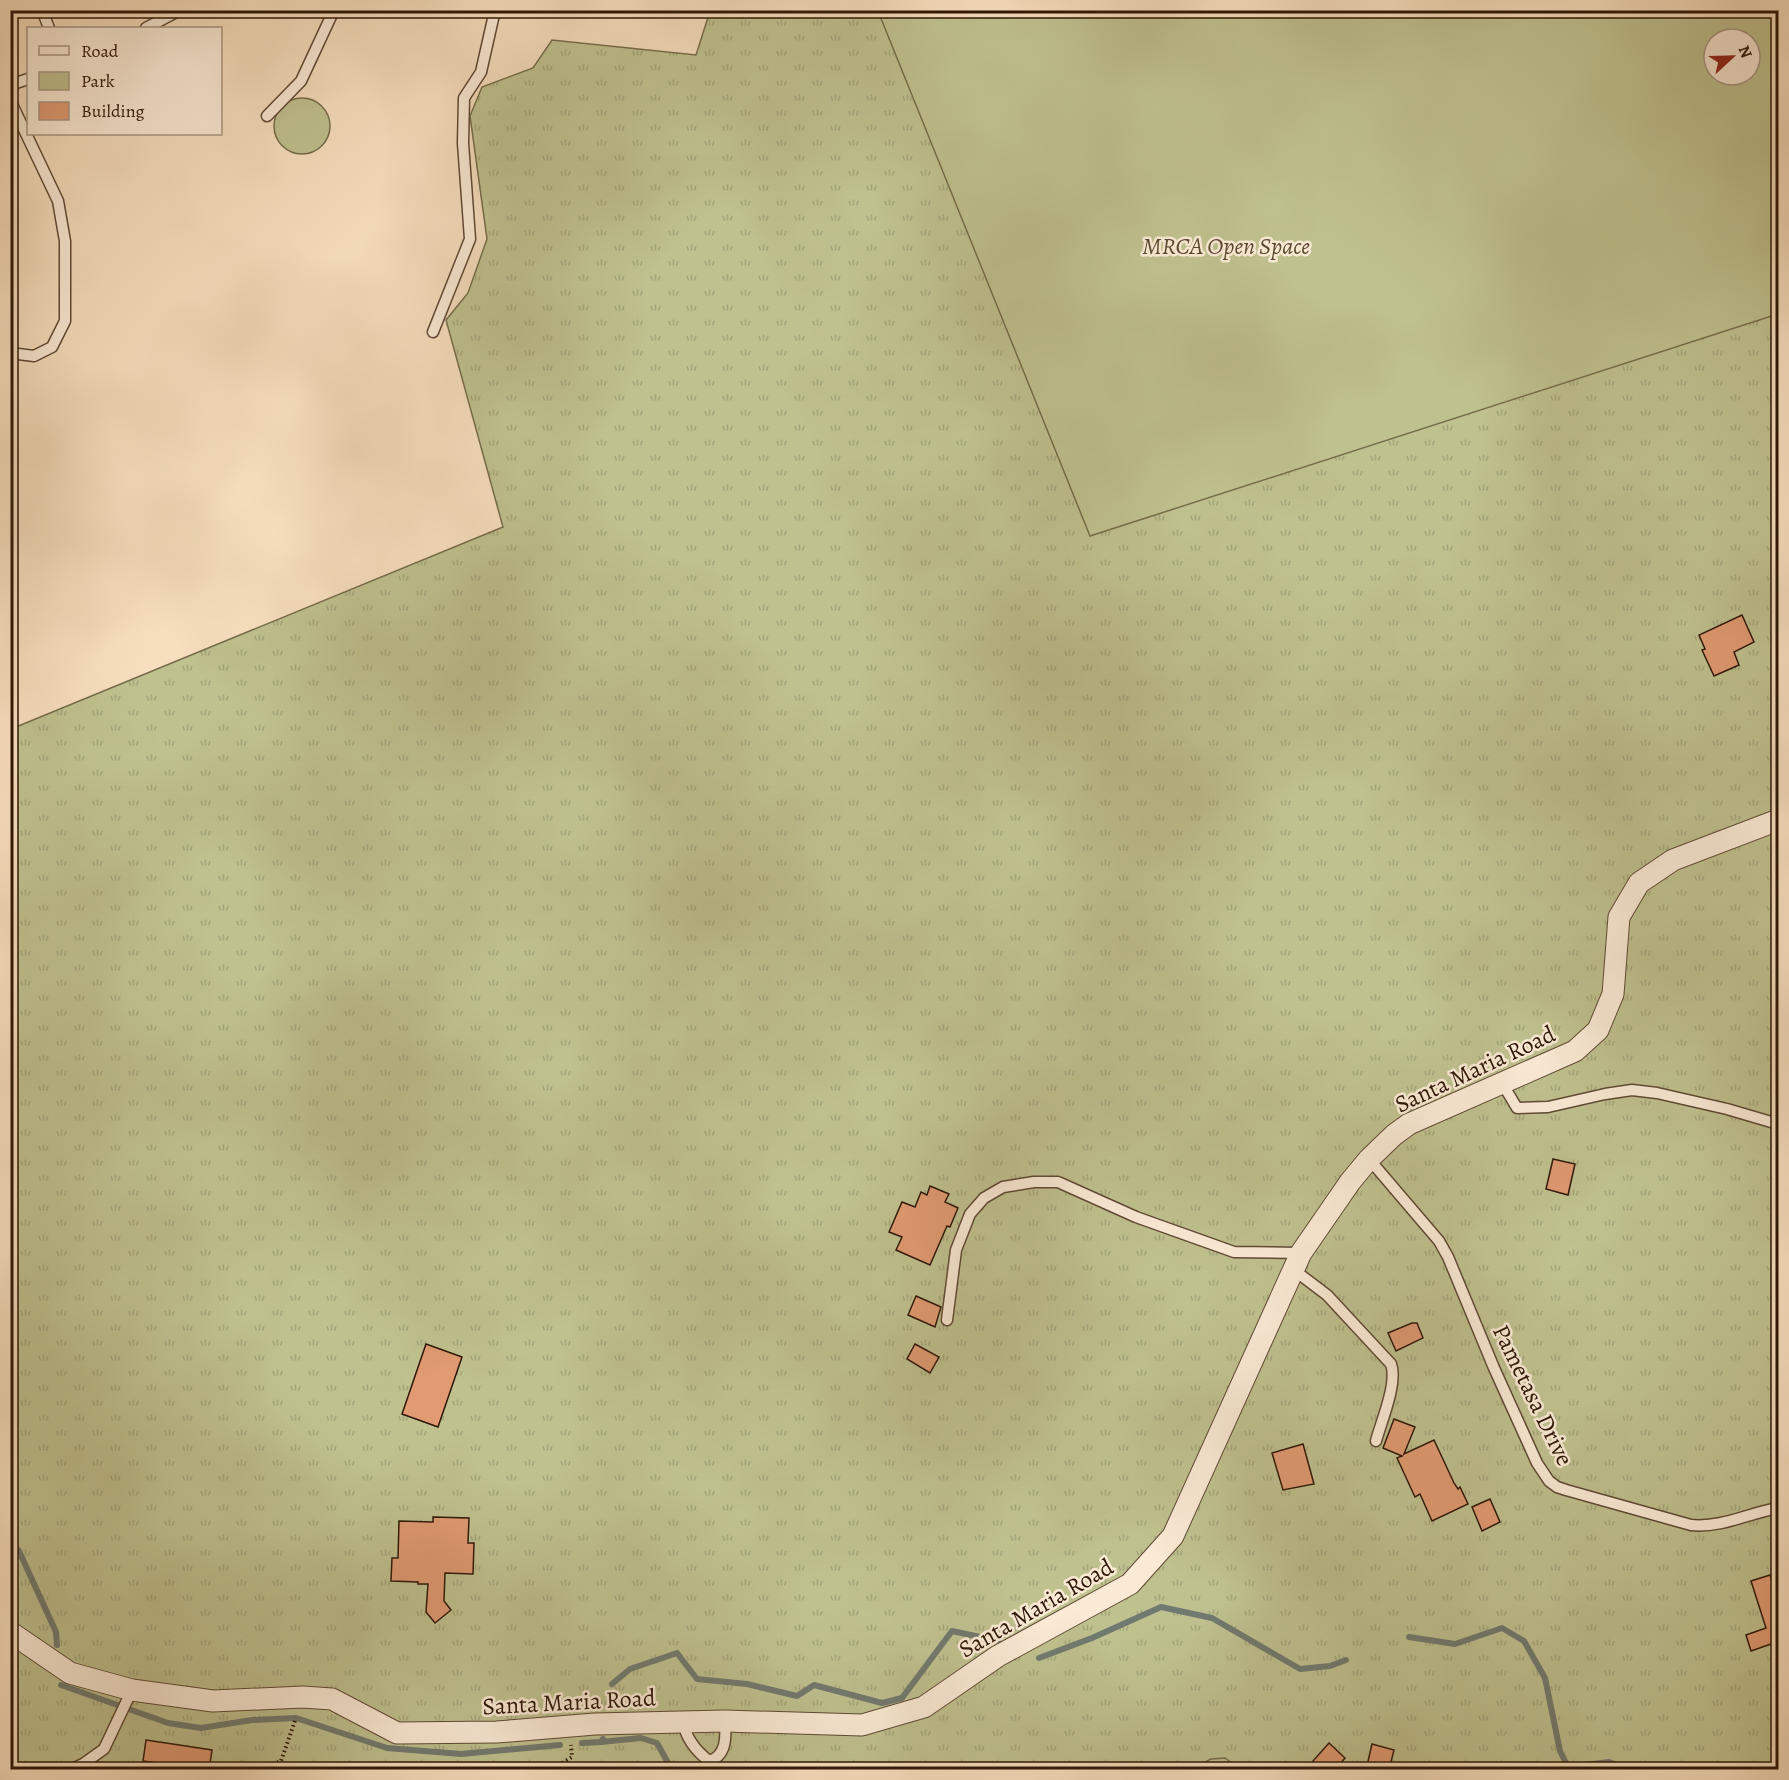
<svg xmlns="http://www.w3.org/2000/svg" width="1789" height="1780" viewBox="0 0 1789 1780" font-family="Alegreya,serif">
	<defs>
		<pattern id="grass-tufts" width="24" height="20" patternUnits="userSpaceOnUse" patternTransform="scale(1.5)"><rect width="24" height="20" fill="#bfc18f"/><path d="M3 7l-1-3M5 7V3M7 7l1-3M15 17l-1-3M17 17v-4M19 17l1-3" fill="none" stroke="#a4a57a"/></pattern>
	</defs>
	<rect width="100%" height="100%" fill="#f7dfbe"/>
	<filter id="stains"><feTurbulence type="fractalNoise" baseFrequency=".00333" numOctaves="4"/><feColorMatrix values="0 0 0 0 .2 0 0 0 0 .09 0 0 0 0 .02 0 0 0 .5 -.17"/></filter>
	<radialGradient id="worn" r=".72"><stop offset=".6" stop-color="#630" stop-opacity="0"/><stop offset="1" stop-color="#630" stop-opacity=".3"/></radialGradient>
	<path fill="url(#grass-tufts)" stroke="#766c4b" stroke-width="1.5" fill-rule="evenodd" d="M 710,11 L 1778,11 L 1778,1769 L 11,1770 L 11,729 L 503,527 L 446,320 L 468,293 L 487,239 L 470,116 L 482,87 L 533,68 L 552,40 L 696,55 ZM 1714,39 L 1750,39 L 1750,75 L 1714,75 Z"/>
	<g fill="#bfc18f" stroke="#766c4b" stroke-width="1.5" fill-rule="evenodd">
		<path d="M 878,11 L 1778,11 L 1778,314 L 1090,536 ZM 1714,39 L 1750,39 L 1750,75 L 1714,75 Z"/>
		<circle cx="302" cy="126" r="28"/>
		<path d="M 1225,1758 L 1240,1769 L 1192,1769 L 1211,1759 Z"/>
	</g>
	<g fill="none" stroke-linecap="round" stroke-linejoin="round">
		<g stroke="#717a70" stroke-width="6">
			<path d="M 10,1541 L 19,1551 L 56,1632 L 57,1645"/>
			<path d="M 1409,1637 L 1455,1644 L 1502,1628 L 1524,1641 L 1545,1678 L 1560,1751 L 1568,1767 L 1609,1762 L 1630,1770"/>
			<path d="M 1039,1658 L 1092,1638 L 1161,1607 L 1212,1618 L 1300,1669 L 1330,1666 L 1346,1660"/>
			<path d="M 612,1684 L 630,1669 L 677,1653 L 697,1679 L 747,1684 L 797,1696 L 814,1685 L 882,1703 L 902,1698 L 952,1631 L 999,1641"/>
			<path d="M 61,1685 L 168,1723 L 201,1728 L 252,1720 L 296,1718 L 387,1748 L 461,1754 L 560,1745"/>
			<path d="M 601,1742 L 641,1738 L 657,1743 L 672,1770"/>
			<path d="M 582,1743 L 601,1742 L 603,1739"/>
		</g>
	</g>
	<g fill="#e19a72" stroke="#2e1707" stroke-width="1.5">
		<path d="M 1742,615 L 1754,642 L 1734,652 L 1739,665 L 1714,676 L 1702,650 L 1705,649 L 1699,635 Z"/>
		<path d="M 1553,1159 L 1575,1164 L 1568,1195 L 1546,1189 Z"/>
		<path d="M 930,1186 L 949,1194 L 945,1202 L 958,1208 L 950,1227 L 947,1226 L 930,1265 L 896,1250 L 902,1237 L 889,1232 L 902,1202 L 915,1207 L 921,1192 L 927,1195 Z"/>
		<path d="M 916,1296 L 941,1307 L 935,1327 L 908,1315 Z"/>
		<path d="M 1412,1323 L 1417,1323 L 1423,1338 L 1396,1351 L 1388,1333 Z"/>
		<path d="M 426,1344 L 462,1357 L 438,1427 L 402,1414 Z"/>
		<path d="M 915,1344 L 939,1357 L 930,1373 L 907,1359 Z"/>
		<path d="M 1394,1419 L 1415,1427 L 1404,1454 L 1434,1440 L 1454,1483 L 1458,1489 L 1460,1487 L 1468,1504 L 1432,1521 L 1420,1494 L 1415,1497 L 1397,1458 L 1402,1456 L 1383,1448 Z"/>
		<path d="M 1303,1444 L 1314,1484 L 1283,1490 L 1272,1453 Z"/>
		<path d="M 1490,1499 L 1500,1522 L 1482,1531 L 1472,1507 Z"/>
		<path d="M 433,1517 L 469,1518 L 468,1543 L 474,1543 L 473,1574 L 445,1573 L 444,1601 L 451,1610 L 435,1623 L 426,1612 L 428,1584 L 418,1584 L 418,1582 L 391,1581 L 392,1558 L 398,1558 L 399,1521 L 433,1522 Z"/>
		<path d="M 1770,1575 L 1779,1601 L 1779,1656 L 1775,1656 L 1771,1644 L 1751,1651 L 1746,1635 L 1766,1628 L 1751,1581 Z"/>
		<path d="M 146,1740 L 212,1750 L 209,1770 L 143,1761 Z"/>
		<path d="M 1329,1743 L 1345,1758 L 1335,1770 L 1305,1770 Z"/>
		<path d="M 1372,1744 L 1394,1750 L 1389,1770 L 1366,1770 Z"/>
	</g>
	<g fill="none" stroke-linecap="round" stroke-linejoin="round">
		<defs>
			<g id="service">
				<path d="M 42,10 L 49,28"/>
				<path d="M 146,28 L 180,10"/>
				<path d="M 10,85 L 28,79"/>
				<path d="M 10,100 L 58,201 L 65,241 L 65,321 L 52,347 L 34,356 L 10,353"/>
				<path d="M 267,116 L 301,81 L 334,10"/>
				<path d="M 433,332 L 470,239 L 463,143 L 464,98 L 481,72 L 495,10"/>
				<path d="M 1502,1083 L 1517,1108 L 1548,1107 L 1605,1094 L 1632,1090 L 1657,1093 L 1727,1109 L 1778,1124"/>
				<path d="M 1369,1159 L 1439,1241 L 1448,1257 L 1494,1368 L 1537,1463 L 1549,1481 L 1557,1487 L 1566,1490 L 1691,1525 C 1722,1528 1749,1513 1778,1508"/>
				<path d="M 1294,1270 L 1327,1295 L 1391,1364 C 1398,1383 1381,1422 1376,1441"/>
				<path d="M 947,1320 L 956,1250 L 970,1214 L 984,1198 L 1003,1187 L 1034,1182 L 1058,1182 L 1136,1217 L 1234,1252 L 1301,1253"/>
				<path d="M 683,1722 C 686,1738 696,1751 709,1761"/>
				<path d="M 10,1768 L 16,1770"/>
				<path d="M 70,1770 L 83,1764 L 104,1749 L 132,1690"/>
				<path d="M 711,1770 L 709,1761 C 727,1756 726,1736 725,1721"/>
			</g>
			<path id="minor" d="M 10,1632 L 70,1673 L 132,1690 L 213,1701 L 303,1697 L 332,1699 L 397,1733 L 497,1732 L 595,1724 L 725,1721 L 862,1725 L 924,1707 L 998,1656 L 1130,1584 L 1173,1536 L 1301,1253 L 1350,1182 L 1369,1159 L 1394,1135 L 1409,1124 L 1575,1051 L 1598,1030 L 1613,994 L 1619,917 L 1639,883 L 1673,860 L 1778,820"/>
		</defs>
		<use href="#service" stroke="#604935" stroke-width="13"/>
		<use href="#minor" stroke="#604935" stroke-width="23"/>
		<g stroke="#2e1707" stroke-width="4" stroke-dasharray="1.5 3" stroke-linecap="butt">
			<path d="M 256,1770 L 281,1761 L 296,1718"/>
			<path d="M 551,1770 L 572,1757 L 571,1745"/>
		</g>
		<use href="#service" stroke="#faead5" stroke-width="10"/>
		<use href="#minor" stroke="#faead5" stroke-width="21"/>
	</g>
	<g text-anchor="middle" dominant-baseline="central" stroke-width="5" stroke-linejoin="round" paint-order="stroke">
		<g font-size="24" font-style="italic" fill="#5a4a30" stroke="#faead5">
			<text x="1226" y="246">MRCA Open Space</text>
		</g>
		<g font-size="24" fill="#2e1707" stroke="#faead5">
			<text transform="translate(1475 1069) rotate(-25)">Santa Maria Road</text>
			<text transform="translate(1533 1395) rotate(64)">Pametasa Drive</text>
			<text transform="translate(1036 1608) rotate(-30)">Santa Maria Road</text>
			<text transform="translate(569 1702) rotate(-3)">Santa Maria Road</text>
		</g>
	</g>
	<rect width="1789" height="1780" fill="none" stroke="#f7dfbe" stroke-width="36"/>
	<rect x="12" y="12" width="1765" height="1756" fill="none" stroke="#2e1707" stroke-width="3"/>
	<rect x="18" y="18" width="1753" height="1744" fill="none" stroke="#2e1707" stroke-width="1.5"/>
	<rect x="27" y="27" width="195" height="108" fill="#faead5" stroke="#a89683" stroke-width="1.5"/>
	<rect x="39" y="46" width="30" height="9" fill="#faead5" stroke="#a89683" stroke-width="1.5"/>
	<text x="81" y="57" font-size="18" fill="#2e1707">Road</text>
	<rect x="39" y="72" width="30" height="18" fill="#bfc18f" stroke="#a89683" stroke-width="1.5"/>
	<text x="81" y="87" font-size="18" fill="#2e1707">Park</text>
	<rect x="39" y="102" width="30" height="18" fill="#e19a72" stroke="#a89683" stroke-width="1.5"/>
	<text x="81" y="117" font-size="18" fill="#2e1707">Building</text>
	<g transform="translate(1732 57) rotate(68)"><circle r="28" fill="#faead5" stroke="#a89683" stroke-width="1.5"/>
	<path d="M0-4.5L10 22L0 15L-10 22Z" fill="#8f2418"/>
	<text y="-9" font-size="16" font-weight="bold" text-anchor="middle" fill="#2e1707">N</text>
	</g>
	<rect width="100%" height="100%" filter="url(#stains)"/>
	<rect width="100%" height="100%" fill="url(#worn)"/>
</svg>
